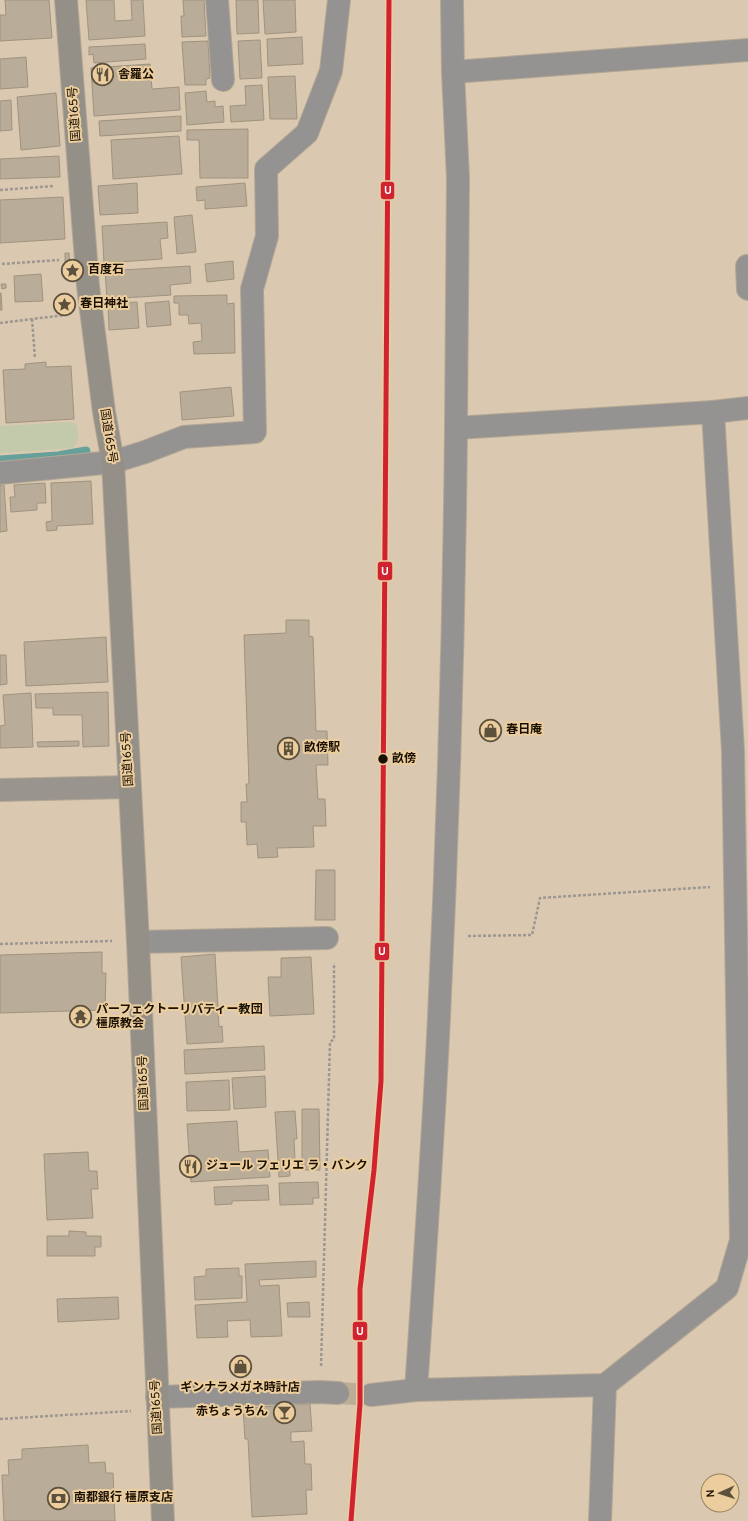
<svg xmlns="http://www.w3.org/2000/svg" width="748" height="1521" viewBox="0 0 748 1521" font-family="Overpass,'Noto Sans JP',sans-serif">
	<rect width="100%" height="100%" fill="#dac9b0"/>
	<path fill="#c2caab" d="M 70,422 L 76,424 C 80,433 79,440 73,448 L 0,453 L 0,426 Z"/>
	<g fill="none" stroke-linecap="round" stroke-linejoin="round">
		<path stroke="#65a09b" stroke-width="9" d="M 0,460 L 58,456 L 86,451"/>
	</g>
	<g fill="#b9ac98" stroke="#a0937e">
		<path d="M 5,0 L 49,0 L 52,38 L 0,41 L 0,15 L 6,15 Z"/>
		<path d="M 86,0 L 114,0 L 115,21 L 132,20 L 131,0 L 143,0 L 145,36 L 89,40 Z"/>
		<path d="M 183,0 L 204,0 L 206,36 L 182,37 L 181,16 L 184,16 Z"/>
		<path d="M 236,0 L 258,0 L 259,33 L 237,34 Z"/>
		<path d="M 263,0 L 295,0 L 296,32 L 265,34 Z"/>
		<path d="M 302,37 L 303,64 L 268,66 L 267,39 Z"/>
		<path d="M 260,40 L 262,78 L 240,79 L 238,41 Z"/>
		<path d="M 208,41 L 210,78 L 206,79 L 206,85 L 185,85 L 182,42 Z"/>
		<path d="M 145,44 L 146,59 L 94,63 L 93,54 L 89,55 L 89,47 Z"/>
		<path d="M 26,57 L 28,87 L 0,89 L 0,59 Z"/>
		<path d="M 150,64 L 152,89 L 179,87 L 180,110 L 94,116 L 91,68 Z"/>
		<path d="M 295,76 L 297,119 L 270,119 L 268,77 Z"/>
		<path d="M 262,85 L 264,120 L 231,122 L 230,106 L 246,105 L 245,86 Z"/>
		<path d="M 206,91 L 207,102 L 215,101 L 215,107 L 223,106 L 224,122 L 187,125 L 185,93 Z"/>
		<path d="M 56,93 L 60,146 L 21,150 L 17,97 Z"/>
		<path d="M 11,100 L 12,130 L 0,131 L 0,101 Z"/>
		<path d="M 181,116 L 181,131 L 100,136 L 99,121 Z"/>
		<path d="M 248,129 L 248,178 L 200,178 L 199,140 L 187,140 L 187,130 Z"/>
		<path d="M 179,136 L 182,174 L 113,179 L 111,140 Z"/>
		<path d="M 59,156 L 60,177 L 0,179 L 0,159 Z"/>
		<path d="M 137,183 L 138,213 L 100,215 L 98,186 Z"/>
		<path d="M 245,183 L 247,206 L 205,209 L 205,200 L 197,201 L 196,187 Z"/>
		<path d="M 63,197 L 65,239 L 0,243 L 0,200 Z"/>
		<path d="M 192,215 L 196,252 L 177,254 L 174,217 Z"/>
		<path d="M 167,222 L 168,238 L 160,239 L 162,259 L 104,263 L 102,226 Z"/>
		<path d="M 65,253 L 69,253 L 70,266 L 65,266 Z"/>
		<path d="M 233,261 L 234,279 L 207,282 L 205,264 Z"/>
		<path d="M 190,266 L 191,283 L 170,285 L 171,295 L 107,299 L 105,271 Z"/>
		<path d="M 41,274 L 43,301 L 15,302 L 14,276 Z"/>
		<path d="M 1,284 L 6,284 L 6,288 L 2,289 Z"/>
		<path d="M 0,293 L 1,293 L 2,310 L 0,310 Z"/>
		<path d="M 227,295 L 227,304 L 234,303 L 235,353 L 194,354 L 193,342 L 202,341 L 201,323 L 189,324 L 188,315 L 179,315 L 179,303 L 174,303 L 174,296 Z"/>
		<path d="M 169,301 L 171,325 L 147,327 L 145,303 Z"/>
		<path d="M 137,302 L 139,328 L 109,330 L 108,304 Z"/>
		<path d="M 46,362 L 46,367 L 71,366 L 74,419 L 6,423 L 3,370 L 25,369 L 25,364 Z"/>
		<path d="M 231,387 L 234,416 L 182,420 L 180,392 Z"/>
		<path d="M 91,481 L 93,524 L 57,526 L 57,530 L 47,531 L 46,522 L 52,521 L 51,483 Z"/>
		<path d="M 45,483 L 46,503 L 37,503 L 37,510 L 11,512 L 10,497 L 15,497 L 14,485 Z"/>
		<path d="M 0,485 L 4,485 L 7,531 L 0,532 Z"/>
		<path d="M 286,620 L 309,620 L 309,636 L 313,637 L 316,731 L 327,731 L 328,765 L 316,765 L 318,799 L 325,799 L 326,826 L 313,826 L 314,847 L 277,848 L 278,857 L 258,858 L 257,844 L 247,845 L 246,822 L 241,822 L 241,802 L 247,802 L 246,784 L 249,784 L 244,635 L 286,633 Z"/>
		<path d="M 106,637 L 108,682 L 26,686 L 24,642 Z"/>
		<path d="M 0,655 L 6,655 L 7,684 L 0,685 Z"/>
		<path d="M 108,692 L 109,746 L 83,747 L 82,715 L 53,715 L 53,708 L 36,708 L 35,694 Z"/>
		<path d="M 31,693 L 33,747 L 0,748 L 0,726 L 5,725 L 3,695 Z"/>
		<path d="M 79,741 L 79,746 L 38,747 L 37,742 Z"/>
		<path d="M 316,870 L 335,870 L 335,920 L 315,920 Z"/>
		<path d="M 102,952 L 102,973 L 106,973 L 105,1010 L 0,1013 L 0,955 Z"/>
		<path d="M 215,954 L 219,1027 L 222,1026 L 223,1042 L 187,1044 L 181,957 Z"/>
		<path d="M 311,957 L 314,1014 L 270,1016 L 268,977 L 281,977 L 281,958 Z"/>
		<path d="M 264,1046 L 265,1070 L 185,1074 L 184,1050 Z"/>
		<path d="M 265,1076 L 266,1107 L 234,1109 L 232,1078 Z"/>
		<path d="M 229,1080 L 230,1110 L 187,1111 L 186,1082 Z"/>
		<path d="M 302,1109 L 319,1109 L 320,1170 L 302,1170 Z"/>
		<path d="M 295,1111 L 297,1139 L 294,1139 L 295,1160 L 289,1160 L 290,1176 L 279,1177 L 275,1112 Z"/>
		<path d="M 237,1121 L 239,1152 L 268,1150 L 270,1177 L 191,1182 L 187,1124 Z"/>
		<path d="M 88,1152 L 89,1171 L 97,1171 L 98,1189 L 91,1189 L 93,1218 L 47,1220 L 44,1154 Z"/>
		<path d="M 318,1182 L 319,1198 L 313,1198 L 313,1204 L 280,1205 L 279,1183 Z"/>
		<path d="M 268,1185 L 269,1200 L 232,1201 L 232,1204 L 215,1205 L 214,1187 Z"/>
		<path d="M 69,1231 L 86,1232 L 86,1236 L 101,1236 L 101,1247 L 95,1247 L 95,1256 L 47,1256 L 47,1236 L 69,1236 Z"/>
		<path d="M 316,1261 L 316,1277 L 259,1280 L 260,1286 L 279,1285 L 282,1336 L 251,1337 L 250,1320 L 227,1321 L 228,1337 L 197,1338 L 195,1305 L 247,1302 L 245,1264 Z"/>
		<path d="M 239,1268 L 239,1276 L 242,1276 L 242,1298 L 195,1300 L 194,1277 L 206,1276 L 206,1269 Z"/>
		<path d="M 118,1297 L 119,1319 L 58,1322 L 57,1299 Z"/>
		<path d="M 309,1302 L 310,1317 L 288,1317 L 287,1303 Z"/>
		<path d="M 310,1404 L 312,1431 L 291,1432 L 291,1442 L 304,1441 L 305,1464 L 311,1464 L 312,1490 L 306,1490 L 307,1514 L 252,1517 L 248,1439 L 245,1439 L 243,1408 Z"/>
		<path d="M 88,1445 L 89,1463 L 105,1462 L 106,1473 L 113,1473 L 115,1521 L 4,1521 L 2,1475 L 9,1475 L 8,1460 L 22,1459 L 22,1449 Z"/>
	</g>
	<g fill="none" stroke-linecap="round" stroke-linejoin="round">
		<path stroke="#bdad96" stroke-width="22" stroke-dasharray="22 11" stroke-linecap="butt" d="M 338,1393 L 371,1395"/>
		<defs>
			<g id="minor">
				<path d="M 217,0 L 223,80"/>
				<path d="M 452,0 L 453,72 L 458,178 L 456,428 L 713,412 L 748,408"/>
				<path d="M 453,72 L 748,50"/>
				<path d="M 747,266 L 748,289"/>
				<path d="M 0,473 L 113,462 L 145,452 L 184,437 L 255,432 L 252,289 L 267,236 L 266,169 L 307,133 L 331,71 L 339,0"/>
				<path d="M 138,942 L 327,938"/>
				<path d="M 416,1390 C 424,1273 432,1155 438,1037 C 448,834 454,631 456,428"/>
				<path d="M 371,1395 L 416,1390 L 605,1385 L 727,1288 L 741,1240 L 733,751 L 713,412"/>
				<path d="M 157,1397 L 320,1392 L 338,1393"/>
				<path d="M 600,1521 L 605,1385"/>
			</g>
			<path id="major" d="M 0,790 L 130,787"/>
			<path id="highway" d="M 66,0 L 88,286 L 104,412 L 113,462 L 138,942 L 163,1521"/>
		</defs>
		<use href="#minor" stroke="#b4a794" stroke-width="24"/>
		<use href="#major" stroke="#b4a794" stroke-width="24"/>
		<use href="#highway" stroke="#b4a794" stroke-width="24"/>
		<g stroke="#9c9790" stroke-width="2.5" stroke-dasharray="3 2" stroke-linecap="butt">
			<path d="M 0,190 L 54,186"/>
			<path d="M 2,264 L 59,260"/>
			<path d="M 32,319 L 35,358"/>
			<path d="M 0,323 L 65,315"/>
			<path d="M 468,936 L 532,935 L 540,898 L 710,887"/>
			<path d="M 0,944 L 112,941"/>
			<path d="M 321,1366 L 330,1042 L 334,1039 L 334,963"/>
			<path d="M 0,1419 L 131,1411"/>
		</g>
		<use href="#minor" stroke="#959391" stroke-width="22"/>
		<use href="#major" stroke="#99948d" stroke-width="22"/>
		<use href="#highway" stroke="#949088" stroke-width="22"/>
		<defs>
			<path id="rail-1" d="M 351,1521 L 360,1404 L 360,1289 L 374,1170 L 381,1081 L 389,0"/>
		</defs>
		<use href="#rail-1" stroke="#ebcd9e" stroke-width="8"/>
		<use href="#rail-1" stroke="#d02332" stroke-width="5"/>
	</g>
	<defs>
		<symbol id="restaurant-ring" viewBox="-11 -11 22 22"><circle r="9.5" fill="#ebcd9e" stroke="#5d513e" stroke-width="1.5"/><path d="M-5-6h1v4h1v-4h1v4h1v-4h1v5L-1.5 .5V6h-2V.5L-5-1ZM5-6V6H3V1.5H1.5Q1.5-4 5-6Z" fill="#5d513e"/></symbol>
		<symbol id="sight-ring" viewBox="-11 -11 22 22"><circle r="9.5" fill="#ebcd9e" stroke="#5d513e" stroke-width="1.5"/><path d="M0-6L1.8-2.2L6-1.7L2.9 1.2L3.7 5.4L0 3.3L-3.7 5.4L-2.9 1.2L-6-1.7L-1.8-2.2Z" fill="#5d513e"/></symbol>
		<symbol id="shop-ring" viewBox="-11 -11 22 22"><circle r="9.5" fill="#ebcd9e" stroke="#5d513e" stroke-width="1.5"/><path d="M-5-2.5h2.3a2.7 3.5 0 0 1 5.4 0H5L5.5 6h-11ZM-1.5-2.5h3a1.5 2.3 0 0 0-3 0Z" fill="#5d513e"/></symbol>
		<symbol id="building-ring" viewBox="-11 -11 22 22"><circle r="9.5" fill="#ebcd9e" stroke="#5d513e" stroke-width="1.5"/><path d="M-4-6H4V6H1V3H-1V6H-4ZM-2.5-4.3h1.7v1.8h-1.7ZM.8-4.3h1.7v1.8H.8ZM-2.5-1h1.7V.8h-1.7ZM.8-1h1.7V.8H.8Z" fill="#5d513e"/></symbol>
		<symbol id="temple-ring" viewBox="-11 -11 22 22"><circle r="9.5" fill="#ebcd9e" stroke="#5d513e" stroke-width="1.5"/><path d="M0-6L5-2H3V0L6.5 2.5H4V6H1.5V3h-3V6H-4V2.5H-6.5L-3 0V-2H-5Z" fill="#5d513e"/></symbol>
		<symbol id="bar-ring" viewBox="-11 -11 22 22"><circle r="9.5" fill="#ebcd9e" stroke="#5d513e" stroke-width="1.5"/><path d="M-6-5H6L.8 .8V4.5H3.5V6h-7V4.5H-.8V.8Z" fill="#5d513e"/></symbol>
		<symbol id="bank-ring" viewBox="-11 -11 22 22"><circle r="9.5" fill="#ebcd9e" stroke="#5d513e" stroke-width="1.5"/><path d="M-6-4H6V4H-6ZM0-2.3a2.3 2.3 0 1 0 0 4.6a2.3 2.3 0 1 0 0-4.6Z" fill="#5d513e"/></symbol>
	</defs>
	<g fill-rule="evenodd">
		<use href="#restaurant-ring" x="90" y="62" width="25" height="25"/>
		<use href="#sight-ring" x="60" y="258" width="25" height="25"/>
		<use href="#sight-ring" x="52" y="292" width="25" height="25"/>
		<use href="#shop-ring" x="478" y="718" width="25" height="25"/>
		<use href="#building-ring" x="276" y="736" width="25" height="25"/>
		<use href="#temple-ring" x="68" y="1004" width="25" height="25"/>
		<use href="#restaurant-ring" x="178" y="1154" width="25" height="25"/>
		<use href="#shop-ring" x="228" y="1354" width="25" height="25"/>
		<use href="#bar-ring" x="272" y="1400" width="25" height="25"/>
		<use href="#bank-ring" x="46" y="1486" width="25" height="25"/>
	</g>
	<circle fill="#1a1001" stroke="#ebcd9e" stroke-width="1.5" cx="383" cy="759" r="5.5"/>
	<g text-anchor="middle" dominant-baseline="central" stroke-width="4" stroke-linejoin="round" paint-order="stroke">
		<g font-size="12" font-weight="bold" fill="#1a1001" stroke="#ebcd9e" text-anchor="start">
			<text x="118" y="75">舎羅公</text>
			<text x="88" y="270">百度石</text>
			<text x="80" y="304">春日神社</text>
			<text x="506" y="730">春日庵</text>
			<text x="304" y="748">畝傍駅</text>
			<text x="96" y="1010">パーフェクトーリバティー教団<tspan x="96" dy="14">橿原教会</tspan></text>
			<text x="206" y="1166">ジュール フェリエ ラ・バンク</text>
			<text x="240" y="1388" text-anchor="middle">ギンナラメガネ時計店</text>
			<text x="268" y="1412" text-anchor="end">赤ちょうちん</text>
			<text x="74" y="1498">南都銀行 橿原支店</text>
		</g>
		<g font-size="12" fill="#1a1001" stroke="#ebcd9e">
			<text transform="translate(75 114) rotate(-94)">国道165号</text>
			<text transform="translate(108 436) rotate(81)">国道165号</text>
			<text transform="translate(128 759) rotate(-93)">国道165号</text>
			<text transform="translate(144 1083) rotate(-92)">国道165号</text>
			<text transform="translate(157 1407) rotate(-93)">国道165号</text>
		</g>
		<g font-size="12" font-weight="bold" fill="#1a1001" stroke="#ebcd9e" text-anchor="start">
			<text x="392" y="759">畝傍</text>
		</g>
	</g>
	<g stroke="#ebcd9e" stroke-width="1.5">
		<rect x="380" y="181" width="15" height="19" rx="4" fill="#d02332"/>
		<rect x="377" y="561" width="16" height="20" rx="4" fill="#d02332"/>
		<rect x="374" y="942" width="16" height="19" rx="4" fill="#d02332"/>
		<rect x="352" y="1321" width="16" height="20" rx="4" fill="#d02332"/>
	</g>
	<g font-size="11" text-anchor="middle" font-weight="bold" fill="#fff">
		<text x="388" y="194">U</text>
		<text x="385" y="575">U</text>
		<text x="382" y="955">U</text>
		<text x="360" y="1335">U</text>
	</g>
	<g transform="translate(720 1493) rotate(267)"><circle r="19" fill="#ebcd9e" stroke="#97815f"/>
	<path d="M0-3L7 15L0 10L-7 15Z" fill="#5d513e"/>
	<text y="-6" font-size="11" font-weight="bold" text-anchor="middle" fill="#1a1001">N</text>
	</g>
</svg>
